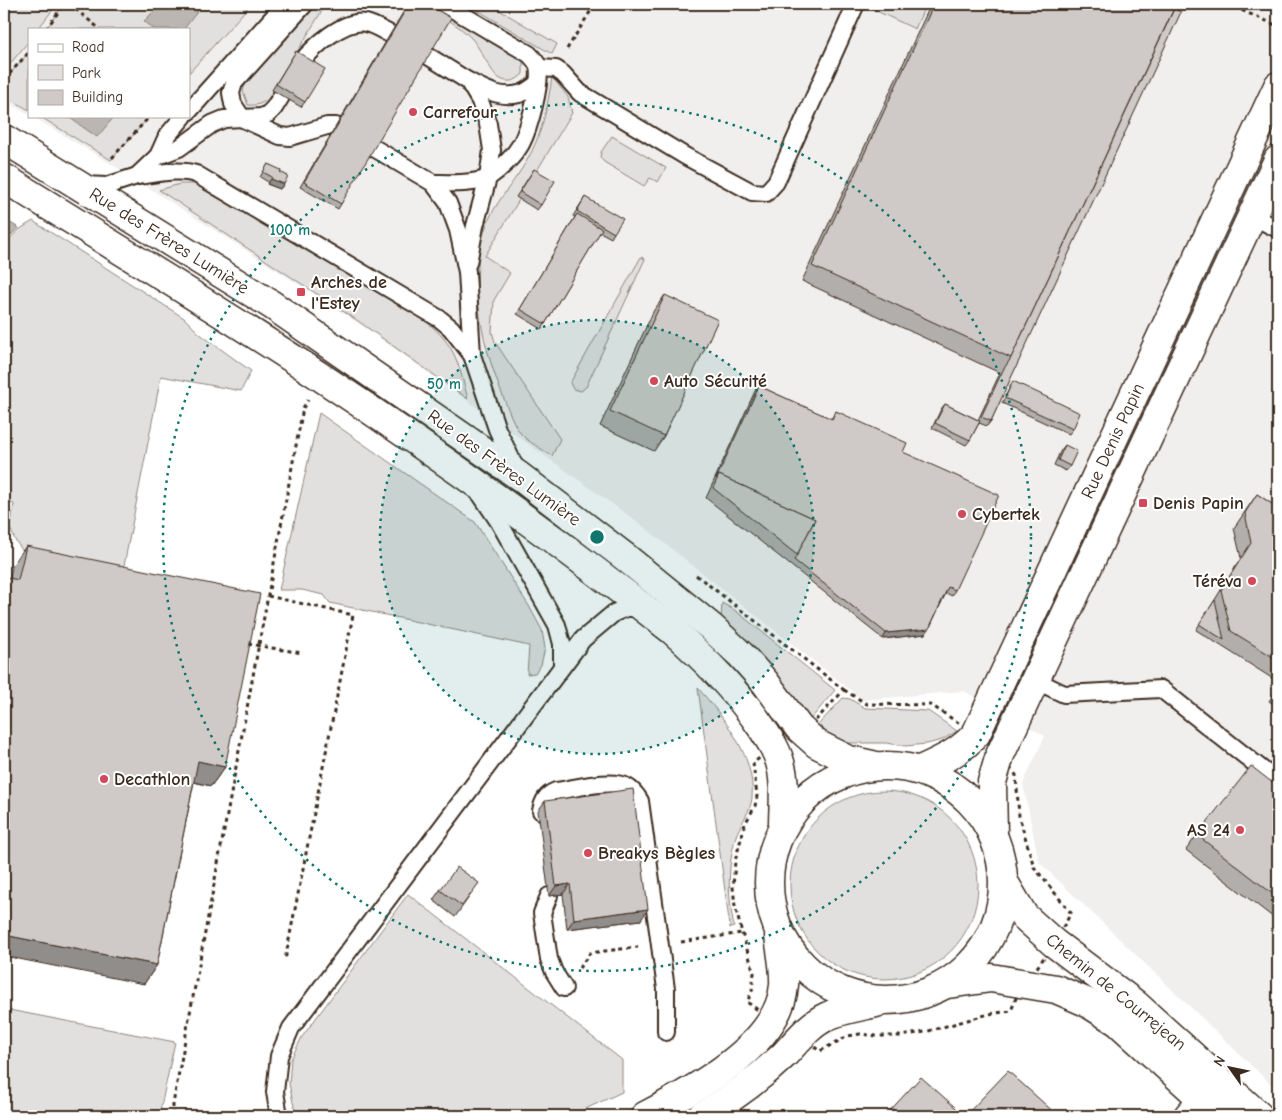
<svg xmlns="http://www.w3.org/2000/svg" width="1282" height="1120" viewBox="0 0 1282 1120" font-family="'Comic Neue',sans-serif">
	<rect width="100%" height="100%" fill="#fff"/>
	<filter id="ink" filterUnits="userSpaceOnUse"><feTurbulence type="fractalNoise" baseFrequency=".02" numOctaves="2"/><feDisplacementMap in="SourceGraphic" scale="10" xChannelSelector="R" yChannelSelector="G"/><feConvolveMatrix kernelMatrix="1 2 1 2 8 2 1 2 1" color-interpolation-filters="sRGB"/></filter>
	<g filter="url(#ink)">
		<path fill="#f1efee" d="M 4,4 L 1278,4 L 1278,1091 L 1039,862 L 1023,784 L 1045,736 L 964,691 L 863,700 L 639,523 L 357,322 L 113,165 L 31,116 L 189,116 L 189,29 L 29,29 L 29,115 L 4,100 Z"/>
		<g fill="#e2e0de" stroke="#8e857e">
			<path d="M 4,4 L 57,4 L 38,29 L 29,29 L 29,41 L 4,71 Z"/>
			<path d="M 64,4 L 251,4 L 189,73 L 189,29 L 46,29 Z"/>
			<path d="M 314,4 L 326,4 L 271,95 C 265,103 258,106 248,105 L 243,91 L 246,81 Z"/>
			<path d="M 420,4 L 432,4 L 523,58 L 523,74 C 516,81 508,84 499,78 C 492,74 480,48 472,39 C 459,24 437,14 420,4 Z"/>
			<path d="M 467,4 L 489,4 L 557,44 L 552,54 Z"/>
			<path d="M 869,4 L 926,4 L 915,29 L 868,7 Z"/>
			<path d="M 29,52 L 29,110 L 4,95 L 4,80 Z"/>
			<path d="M 552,77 L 568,97 L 572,113 L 485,256 L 510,273 L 494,300 L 492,332 L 495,342 L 560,439 L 552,456 C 542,449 528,442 521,434 C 514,426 508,408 504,399 C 483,347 468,288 484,232 C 493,202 517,181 531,153 C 543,129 548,104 552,77 Z"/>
			<path d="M 39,116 L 150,116 L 111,160 Z"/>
			<path d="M 612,136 L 666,168 L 658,182 L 650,178 L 644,186 L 604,162 L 600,157 L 601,152 Z"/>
			<path d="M 180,184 L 194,184 L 419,316 C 455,343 457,358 468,399 L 358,321 L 159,190 Z"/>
			<path d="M 33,221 L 184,318 L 200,334 L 251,371 L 241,391 L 161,376 L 121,581 L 25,554 L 15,540 L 10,528 L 14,504 L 4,502 L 4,244 L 20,229 Z"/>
			<path d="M 641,257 L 645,259 L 586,387 L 581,391 L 573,389 L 570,383 Z"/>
			<path d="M 319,413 L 475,522 L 529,606 L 542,630 L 545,648 L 541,665 L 535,673 L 527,674 L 529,646 L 330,603 L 324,595 L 302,590 L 279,590 Z"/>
			<path d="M 722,603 L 736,611 L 835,690 L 810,720 L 721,619 Z"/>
			<path d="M 698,688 C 723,717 756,756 752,798 C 751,811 740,824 736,836 C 727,866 728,897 734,927 L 730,928 Z"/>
			<path d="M 843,698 L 850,699 L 865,708 L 928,711 L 957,731 L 942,740 L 927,744 L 905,746 L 886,743 L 846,743 L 829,735 L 817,726 Z"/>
			<circle cx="884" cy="885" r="94"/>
			<path d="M 408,894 L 622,1060 L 622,1092 L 570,1116 L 296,1116 L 289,1084 L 291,1059 L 302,1037 Z"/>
			<path d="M 4,1009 L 175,1042 L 159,1116 L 4,1116 Z"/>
		</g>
		<g fill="#bcb6b3" stroke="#887e77">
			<path d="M 161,4 L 203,4 L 184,29 L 154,29 L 144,21 Z"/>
			<path d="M 67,116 L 115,116 L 97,137 Z"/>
			<path d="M 4,219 L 19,228 L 4,241 Z"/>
		</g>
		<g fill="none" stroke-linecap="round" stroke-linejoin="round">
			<defs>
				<g id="lane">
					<path d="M 305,4 L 234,83 L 231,93 L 233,104 L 243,119 L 280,136 L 290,137 L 327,126 L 336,126"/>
					<path d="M 428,56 L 468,81 L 480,101 L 488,124 L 492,150 L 488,178 L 475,226 L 468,263"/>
					<path d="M 301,62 C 314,47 344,18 366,23 C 374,25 382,30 390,34"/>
					<path d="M 539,68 L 556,69 L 563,74 L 580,93 L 592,100 L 685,156 L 752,192 L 766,193 L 776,182 L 856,4"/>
					<path d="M 468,81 C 484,89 500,99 519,94 C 525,93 531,88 537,84"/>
					<path d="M 189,111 L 285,4"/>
					<path d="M 374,148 L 433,183 L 448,203 L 458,230 L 467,272 L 472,355 L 497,429 L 517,471"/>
					<path d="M 158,156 L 179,148 L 212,124 L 224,119 L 261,117 L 268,114 L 274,108 L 282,95"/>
					<path d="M 137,176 C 156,174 178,168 196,174 L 440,319 L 451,328 L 472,355"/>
					<path d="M 433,183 C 448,183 476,185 489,177 C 501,169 514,156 521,144 C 529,129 542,82 538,66 C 536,61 533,58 529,54 L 444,4"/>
					<path d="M 85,185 L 106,186 L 137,176 L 158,156 L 167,136 L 184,116"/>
					<path d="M 1252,216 L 1278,229"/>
					<path d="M 479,492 L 499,522 L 557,625 L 562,644 L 562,666"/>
					<path d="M 1035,680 L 1064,694 L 1161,689 L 1278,782"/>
					<path d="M 541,811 C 543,801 546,795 556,791 C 573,789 612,778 627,787 C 633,790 637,796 640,801 L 666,989 L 666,1032"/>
					<path d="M 549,896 L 542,913 L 549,959 L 554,972 L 564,988"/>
					<path d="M 279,1116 L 275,1092 L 279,1056 L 291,1028 L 583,639 L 614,613 L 626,608 L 645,608"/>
				</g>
				<path id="street" d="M 1188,1116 L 1203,1099"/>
				<g id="secondary">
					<path d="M 4,139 L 272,305 L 519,476 L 625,557 L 711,627 L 741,655 L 765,682 L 799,728 L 817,744 L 849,760 L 872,765"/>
					<path d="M 4,178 C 112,245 221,311 327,381 C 445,459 560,542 672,630 C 706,660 737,691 762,728 C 770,740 778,752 781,766 C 786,785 783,806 783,826"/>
					<circle cx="886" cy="883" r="117"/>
					<path d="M 920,770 C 942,760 960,752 976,734 L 1278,86"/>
					<path d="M 993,834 L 992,782 L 1000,755 L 1278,160"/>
					<path d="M 1004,882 L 1024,916 L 1054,943 L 1135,1004 L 1259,1116"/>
					<path d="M 948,984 L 991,978 L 1056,989 L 1086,1002 L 1118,1022 L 1221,1116"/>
					<path d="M 645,1116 C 691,1092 780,1045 784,985 C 785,970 781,952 779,936"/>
					<path d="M 702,1116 C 731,1099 761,1077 785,1054 C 798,1040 810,1024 828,1016 C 842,1009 860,1007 876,1003"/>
				</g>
			</defs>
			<use href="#lane" stroke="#3b2a1e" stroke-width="20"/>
			<use href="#street" stroke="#3b2a1e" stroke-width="31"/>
			<use href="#secondary" stroke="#3b2a1e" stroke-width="31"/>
			<g stroke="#3b2a1e" stroke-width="3" stroke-dasharray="4 4" stroke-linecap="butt">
				<path d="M 69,4 L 100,29"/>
				<path d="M 1227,4 L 1278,26"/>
				<path d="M 46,29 L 64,4"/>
				<path d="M 567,49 L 595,4"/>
				<path d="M 4,80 L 29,52"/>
				<path d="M 112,158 L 150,116"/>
				<path d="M 696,575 L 844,690"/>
				<path d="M 268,596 L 353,615 L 285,960"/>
				<path d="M 248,644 L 302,653"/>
				<path d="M 844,690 L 867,704 L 931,705 L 988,742 L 1016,775 L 1019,816 L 1034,867 L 1071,913 L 1054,943 L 1016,998 L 1011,1011 L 989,1014 L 925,1032 L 900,1036 L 876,1036 L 860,1034 L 848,1036 L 820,1051 C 796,1034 771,1020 747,1002 L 752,991 L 754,973 L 742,933 L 735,906 L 733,887 L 735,861 L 745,824 L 755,806 L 757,796 L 753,763 L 799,728 L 815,721 Z"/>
				<path d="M 681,942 L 742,933"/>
				<path d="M 579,968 L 590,953 L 638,947"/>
				<path d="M 173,1116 L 173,1104 L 303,408 L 308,400"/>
			</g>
			<use href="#lane" stroke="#fff" stroke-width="16"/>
			<use href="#street" stroke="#fff" stroke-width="28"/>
			<use href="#secondary" stroke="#fff" stroke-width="28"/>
		</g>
		<g fill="#b2aeab" stroke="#3b2a1e">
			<path d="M 408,4 L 427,4 L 341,204 L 338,209 L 300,187 Z"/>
			<path d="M 931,4 L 1176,4 L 991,421 L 987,426 L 979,423 L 970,440 L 966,445 L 932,428 L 941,409 L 945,404 L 978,420 L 1000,373 L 802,281 Z"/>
			<path d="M 296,51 L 305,102 L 301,107 L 272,90 Z"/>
			<path d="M 268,164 L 280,172 L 284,184 L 280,189 L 267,184 L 268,182 L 260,177 Z"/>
			<path d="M 534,169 L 541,205 L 537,210 L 516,197 Z"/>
			<path d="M 585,197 L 614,233 L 611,238 L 600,232 L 542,329 L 517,314 L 575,217 L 573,216 Z"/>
			<path d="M 665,295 L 664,436 L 654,451 L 600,426 L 654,310 Z"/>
			<path d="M 1013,381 L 1073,429 L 1069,434 L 1002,403 Z"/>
			<path d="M 759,386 L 831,419 L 836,411 L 903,452 L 955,590 L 952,596 L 946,593 L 929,629 L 925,634 L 883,639 L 706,498 L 755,391 Z"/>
			<path d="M 1065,445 L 1070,466 L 1066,471 L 1054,465 L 1061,450 Z"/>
			<path d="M 1257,494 L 1278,508 L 1278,682 L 1196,630 L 1241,558 L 1234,528 Z"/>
			<path d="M 26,546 L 225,767 L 211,786 L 194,782 L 157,965 L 144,984 L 10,578 L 12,566 Z"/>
			<path d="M 1278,687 L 1278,707 L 1269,701 Z"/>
			<path d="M 1278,787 L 1278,912 L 1274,918 L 1186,850 L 1197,835 Z"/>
			<path d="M 545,801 L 641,920 L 567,929 L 563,894 L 549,896 L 538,811 Z"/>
			<path d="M 440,890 L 472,893 L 455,917 L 433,900 Z"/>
		</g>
		<g fill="#918d8b" stroke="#3b2a1e">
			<path d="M 271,179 L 284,184 L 280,189 L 267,184 Z"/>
			<path d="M 929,629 L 925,634 L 883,639 L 886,633 Z"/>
			<path d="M 198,761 L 225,767 L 211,786 L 185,780 Z"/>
			<path d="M 570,884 L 563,894 L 549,896 L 556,886 Z"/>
			<path d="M 648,909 L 641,920 L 567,929 L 574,919 Z"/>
			<path d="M 4,935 L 157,965 L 144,984 L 4,956 Z"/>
		</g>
		<g fill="#cfcac7" stroke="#3b2a1e">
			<path d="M 409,4 L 427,4 L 451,18 L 341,204 L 304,182 Z"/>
			<path d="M 934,4 L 1176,4 L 1011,358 L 812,266 Z"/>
			<path d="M 1174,9 L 1181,12 L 991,421 L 981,417 L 1003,370 L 1011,358 Z"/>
			<path d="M 296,51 L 325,69 L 305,102 L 276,84 Z"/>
			<path d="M 268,164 L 281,170 L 280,172 L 288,176 L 284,184 L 271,179 L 272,177 L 263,172 Z"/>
			<path d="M 534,169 L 555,181 L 541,205 L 520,192 Z"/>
			<path d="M 585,197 L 623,219 L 614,233 L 577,211 Z"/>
			<path d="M 577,214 L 602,229 L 545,324 L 520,309 Z"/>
			<path d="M 665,295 L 718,320 L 664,436 L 610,411 Z"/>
			<path d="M 1013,381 L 1080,413 L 1073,429 L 1005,398 Z"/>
			<path d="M 759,386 L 832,419 L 836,411 L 907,443 L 903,452 L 999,495 L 955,590 L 948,587 L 929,629 L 886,633 L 794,560 L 797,555 L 815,519 L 719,475 L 716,479 Z"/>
			<path d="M 945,404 L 980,421 L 970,440 L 935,423 Z"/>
			<path d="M 1065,445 L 1077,451 L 1070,466 L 1058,460 Z"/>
			<path d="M 719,475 L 815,519 L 797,555 L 713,488 Z"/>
			<path d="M 1257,494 L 1278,508 L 1278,660 L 1231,631 L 1221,590 L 1251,543 L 1245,513 Z"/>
			<path d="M 26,546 L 260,594 L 225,767 L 198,761 L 157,965 L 4,935 L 4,577 L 18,580 Z"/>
			<path d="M 1215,600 L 1224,640 L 1199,624 Z"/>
			<path d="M 1251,766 L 1278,787 L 1278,898 L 1197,835 Z"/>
			<path d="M 633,789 L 648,909 L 574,919 L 570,884 L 556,886 L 545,801 Z"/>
			<path d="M 457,867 L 479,883 L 462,906 L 440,890 Z"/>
			<path d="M 1008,1071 L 1057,1115 L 1056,1116 L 965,1116 Z"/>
			<path d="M 921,1077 L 965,1116 L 885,1116 Z"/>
		</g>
	</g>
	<circle cx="597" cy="537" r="217" fill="#0f766e" fill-opacity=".12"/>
	<g fill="none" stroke="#0f766e" stroke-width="2.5" stroke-dasharray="2.5 5">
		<circle cx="597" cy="537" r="217"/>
		<circle cx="597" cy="537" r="434"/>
	</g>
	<g fill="#d1495b" stroke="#fff" stroke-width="2">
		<circle cx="413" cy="112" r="5"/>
		<rect x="296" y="287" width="10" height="10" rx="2.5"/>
		<circle cx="654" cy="381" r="5"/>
		<rect x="1138" y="498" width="10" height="10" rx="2.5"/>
		<circle cx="962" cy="514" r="5"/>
		<circle cx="1252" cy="581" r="5"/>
		<circle cx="104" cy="779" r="5"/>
		<circle cx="1240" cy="830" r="5"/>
		<circle cx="588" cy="853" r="5"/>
	</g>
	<g text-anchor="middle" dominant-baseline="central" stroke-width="4" stroke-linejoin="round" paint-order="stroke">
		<g font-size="18" font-weight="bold" fill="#3b2a1e" stroke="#fff" text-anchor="start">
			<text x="423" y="112">Carrefour</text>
			<text x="311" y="282">Arches de<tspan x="311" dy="21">l'Estey</tspan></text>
			<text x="664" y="381">Auto Sécurité</text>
			<text x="1153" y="503">Denis Papin</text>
			<text x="972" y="514">Cybertek</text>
			<text x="1242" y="581" text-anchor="end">Téréva</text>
			<text x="114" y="779">Decathlon</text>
			<text x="1230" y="830" text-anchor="end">AS 24</text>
			<text x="598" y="853">Breakys Bègles</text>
		</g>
		<g font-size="18" fill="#3b2a1e" stroke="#fff">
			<text transform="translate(169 241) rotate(32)">Rue des Frères Lumière</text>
			<text transform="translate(1113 441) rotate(-65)">Rue Denis Papin</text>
			<text transform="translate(504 468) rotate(36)">Rue des Frères Lumière</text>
			<text transform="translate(1116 992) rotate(39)">Chemin de Courrejean</text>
		</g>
	</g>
	<circle cx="597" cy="537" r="8" fill="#0f766e" stroke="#fff" stroke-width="2.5"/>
	<g font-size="15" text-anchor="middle" font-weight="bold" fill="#0f766e" stroke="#fff" stroke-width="4" stroke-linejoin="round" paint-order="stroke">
		<text x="290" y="235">100 m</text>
		<text x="444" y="389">50 m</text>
	</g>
	<rect width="1282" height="1120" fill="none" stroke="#fff" stroke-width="20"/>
	<rect x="10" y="10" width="1262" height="1100" fill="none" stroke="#3b2a1e" stroke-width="2" filter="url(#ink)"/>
	<rect x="28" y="28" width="162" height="90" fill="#ffffff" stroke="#b1aaa5"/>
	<rect x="38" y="44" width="25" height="8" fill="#ffffff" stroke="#b1aaa5"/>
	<text x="72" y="52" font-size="15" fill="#3b2a1e">Road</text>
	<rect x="38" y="65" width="25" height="15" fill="#e2e0de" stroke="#b1aaa5"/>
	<text x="72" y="78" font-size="15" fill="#3b2a1e">Park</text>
	<rect x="38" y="90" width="25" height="15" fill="#cfcac7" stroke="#b1aaa5"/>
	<text x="72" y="102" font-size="15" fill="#3b2a1e">Building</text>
	<g transform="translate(1230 1068) rotate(303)" stroke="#ffffff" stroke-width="4" paint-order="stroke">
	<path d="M0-4L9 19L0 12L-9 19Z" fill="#3b2a1e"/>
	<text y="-8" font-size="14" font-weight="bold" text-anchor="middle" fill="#3b2a1e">N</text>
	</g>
</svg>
